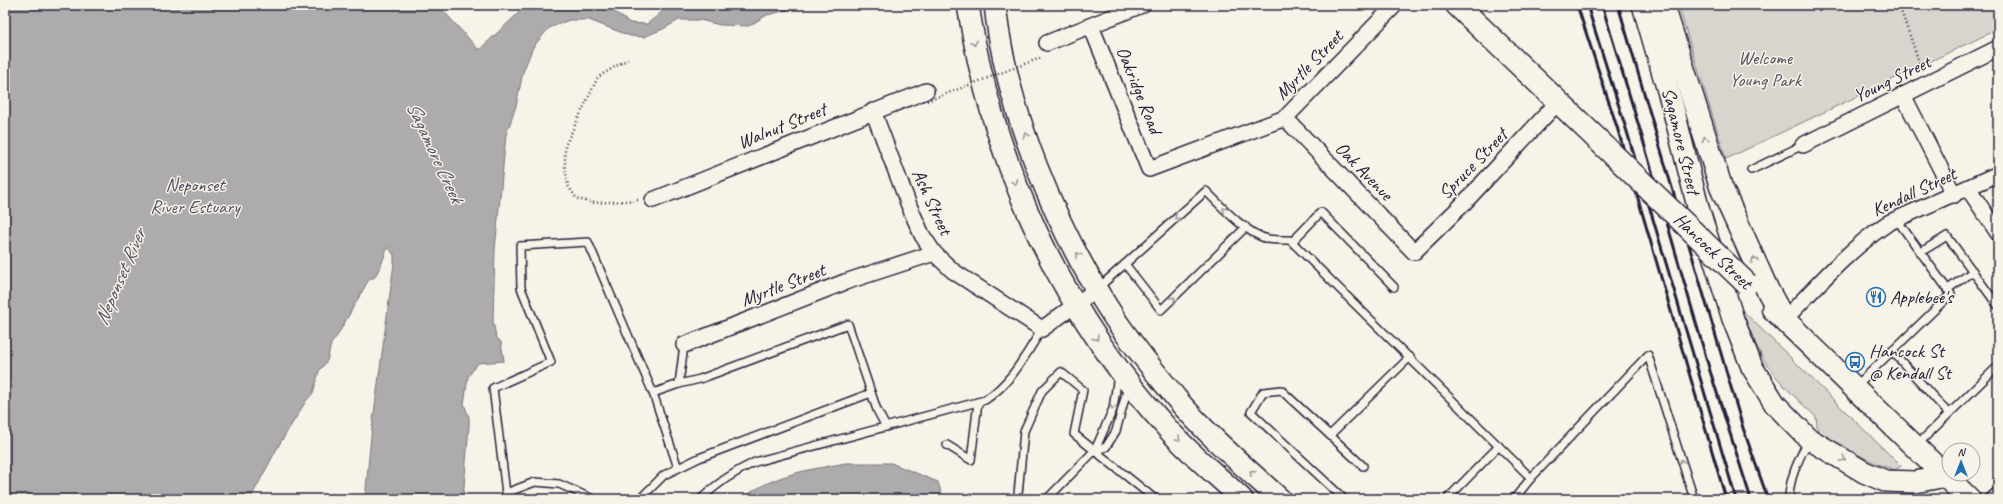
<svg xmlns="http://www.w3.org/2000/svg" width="2003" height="504" viewBox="0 0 2003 504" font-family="Caveat,sans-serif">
	<rect width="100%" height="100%" fill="#f7f3e8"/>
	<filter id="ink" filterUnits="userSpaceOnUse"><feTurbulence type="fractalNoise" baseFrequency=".025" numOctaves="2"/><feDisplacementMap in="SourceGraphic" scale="8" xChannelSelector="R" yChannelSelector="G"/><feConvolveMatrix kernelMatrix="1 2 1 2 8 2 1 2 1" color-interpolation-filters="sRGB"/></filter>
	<g filter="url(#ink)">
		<g fill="#d8d5cf" stroke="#7d7c85">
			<path d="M 1678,5 L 1996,5 L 1998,11 L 1998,29 L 1726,159 Z"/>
			<path d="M 1741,309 L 1901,466 L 1895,470 L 1877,464 L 1818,435 L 1816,417 C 1795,397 1770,375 1758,349 C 1751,336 1747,322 1741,309 Z"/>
		</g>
		<g fill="#aeabad" stroke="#76747f">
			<path d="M 5,5 L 438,5 L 479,50 L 527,5 L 605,5 L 630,23 L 647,24 L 668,7 L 676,5 L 726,6 L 808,5 L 767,15 L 749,26 L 720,25 L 700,20 L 679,20 L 663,29 L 644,37 L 630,36 L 589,20 L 569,20 L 549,28 L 533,47 L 523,72 L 516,106 L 506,135 L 495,250 L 493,321 L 496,337 L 501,342 L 504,361 L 478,363 L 468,377 L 464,404 L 469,417 L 469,426 L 463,499 L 365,499 L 371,436 L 394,263 L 394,255 L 389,248 L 387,248 L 381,266 L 374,278 L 371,278 L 368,281 L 337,336 L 331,344 L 327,361 L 319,371 L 313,393 L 306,401 L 279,445 L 250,499 L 5,499 Z"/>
			<path d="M 846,463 L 891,463 L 938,482 L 943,499 L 742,499 C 773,474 808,470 846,463 Z"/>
		</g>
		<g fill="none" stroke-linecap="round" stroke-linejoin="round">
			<defs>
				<g id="lane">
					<path d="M 1751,170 L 1803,145"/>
					<path d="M 1246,227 L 1161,310 L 1125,264 L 1206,191 C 1221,206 1246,234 1268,239 C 1274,240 1283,240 1290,240 L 1531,478 L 1648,355 L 1694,499"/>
					<path d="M 1292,242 L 1321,212 L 1394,287"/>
					<path d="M 1921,252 L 1947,236 L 1998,306"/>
					<path d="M 1098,288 L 1125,264"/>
					<path d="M 1948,289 L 1973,271"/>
					<path d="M 1892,351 L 1949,414"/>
					<path d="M 679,384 L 684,345"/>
					<path d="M 1855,387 L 1951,294 L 1897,220"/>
					<path d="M 653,393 L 678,468"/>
					<path d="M 1330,435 L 1410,357"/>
					<path d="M 947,445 L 971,460 L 978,402"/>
					<path d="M 1917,445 L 1998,366"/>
					<path d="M 1095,450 L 1106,447 L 1116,431 L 1128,387"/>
					<path d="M 593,499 L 559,484 L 535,482 L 506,493 L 493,388 L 551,362 L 521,288 L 520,246 L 588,242 L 653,393 L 679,384 L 700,379 L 848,324 L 877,410 L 886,427"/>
					<path d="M 640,499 L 664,475 L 699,458 L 871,393"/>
					<path d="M 701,499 C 717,483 734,472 755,462 L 985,400 C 1012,382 1025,356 1042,329"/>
					<path d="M 1019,499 L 1018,494 L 1024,431 L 1042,391 L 1061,372 L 1083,390 L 1074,434 L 1155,499"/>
					<path d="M 1047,499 L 1095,450 L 1113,409 L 1118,375"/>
					<path d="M 1344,499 L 1251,412 L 1263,392 L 1281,390 L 1363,466"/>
					<path d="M 1447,499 L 1499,446"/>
					<path d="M 1514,499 L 1531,478"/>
					<path d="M 1789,499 C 1789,478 1799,459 1808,441"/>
					<path d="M 1988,499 L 1998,490"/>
				</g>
				<g id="street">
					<path d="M 1091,26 L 1149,169 L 1285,118 L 1395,5"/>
					<path d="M 1047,43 L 1142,5"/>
					<path d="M 1903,95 L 1954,195"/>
					<path d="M 873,111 L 910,208 L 922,235 L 934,253 L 953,271 L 1042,329 L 1097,289"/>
					<path d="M 1285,118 L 1414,252 L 1463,204 L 1558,102"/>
					<path d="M 1803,145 L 1998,48"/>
					<path d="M 1968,188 L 1998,233"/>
					<path d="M 653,200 L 926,91"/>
					<path d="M 1784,320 C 1817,286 1848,250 1888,223 L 1998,174"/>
					<path d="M 684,345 L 845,282 L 934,253"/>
				</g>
				<g id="secondary">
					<path d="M 968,5 C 992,162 1060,310 1167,428 C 1190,454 1217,475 1242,499"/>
					<path d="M 995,5 C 1006,110 1057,231 1115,319 C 1134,347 1155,372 1176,398 C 1207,435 1245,467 1280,499"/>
					<path d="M 1643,5 L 1673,108 L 1699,211 L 1733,319 L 1752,367 L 1775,404 L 1809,439 L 1864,472 L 1885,481 L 1915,482 L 1946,476"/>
				</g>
				<g id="primary">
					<path d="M 1457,5 L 1596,138"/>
					<path d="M 1663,5 L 1721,187 L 1767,289 L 1784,320"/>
					<path d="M 1773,309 L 1969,499"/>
				</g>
			</defs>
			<use href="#lane" stroke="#22223b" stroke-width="10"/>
			<use href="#street" stroke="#22223b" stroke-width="18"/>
			<use href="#secondary" stroke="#22223b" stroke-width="24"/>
			<use href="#primary" stroke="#22223b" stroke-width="25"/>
			<g stroke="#22223b" stroke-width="2.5" stroke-dasharray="1 3" stroke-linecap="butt">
				<path d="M 1899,5 L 1922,70"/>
				<path d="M 628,59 L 598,77 L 565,146 L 565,167 L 568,186 L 577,199 L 595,203 L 639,200"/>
			</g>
			<use href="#lane" stroke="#f7f3e8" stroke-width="7"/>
			<use href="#street" stroke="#f7f3e8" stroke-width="15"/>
			<use href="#secondary" stroke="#f7f3e8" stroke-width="21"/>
			<use href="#primary" stroke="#f7f3e8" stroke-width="22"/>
			<g stroke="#22223b" stroke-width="3">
				<path d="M 1577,5 L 1617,127 L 1726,499"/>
				<path d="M 1587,5 L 1628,135 L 1736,499"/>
				<path d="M 1602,5 L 1640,130 L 1710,371 L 1751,499"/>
				<path d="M 1618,5 L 1743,428 L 1768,499"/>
			</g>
			<defs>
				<path id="primary-bridge" d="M 1596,138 L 1747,284"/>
			</defs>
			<use href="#primary-bridge" stroke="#22223b" stroke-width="25" stroke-linecap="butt"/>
			<path stroke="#22223b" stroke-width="2.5" stroke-dasharray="1 3" stroke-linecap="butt" d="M 927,101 L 1043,57"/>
			<use href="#primary-bridge" stroke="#f7f3e8" stroke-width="22"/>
		</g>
		<defs><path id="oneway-chevron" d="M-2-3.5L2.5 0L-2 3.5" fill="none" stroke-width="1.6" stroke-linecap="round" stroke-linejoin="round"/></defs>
		<g stroke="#97959a">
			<use href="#oneway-chevron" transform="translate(974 43) rotate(80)"/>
			<use href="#oneway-chevron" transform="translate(1026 135) rotate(-109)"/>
			<use href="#oneway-chevron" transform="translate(1705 139) rotate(-107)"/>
			<use href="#oneway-chevron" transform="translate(1015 182) rotate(70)"/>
			<use href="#oneway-chevron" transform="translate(1225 210) rotate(-136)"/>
			<use href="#oneway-chevron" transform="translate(1177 217) rotate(138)"/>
			<use href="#oneway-chevron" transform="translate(1078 255) rotate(-118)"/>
			<use href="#oneway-chevron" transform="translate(1754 260) rotate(-115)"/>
			<use href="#oneway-chevron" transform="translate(1173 299) rotate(-44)"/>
			<use href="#oneway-chevron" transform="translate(1096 338) rotate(56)"/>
			<use href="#oneway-chevron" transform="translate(1113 407) rotate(103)"/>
			<use href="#oneway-chevron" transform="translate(1178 439) rotate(45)"/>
			<use href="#oneway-chevron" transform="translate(1843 459) rotate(31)"/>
			<use href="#oneway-chevron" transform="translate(1682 462) rotate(-108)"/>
			<use href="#oneway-chevron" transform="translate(1252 473) rotate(-138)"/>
		</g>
	</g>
	<defs>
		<symbol id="restaurant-ring" viewBox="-11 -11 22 22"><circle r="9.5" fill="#f7f3e8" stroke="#1f6fb2" stroke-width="1.5"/><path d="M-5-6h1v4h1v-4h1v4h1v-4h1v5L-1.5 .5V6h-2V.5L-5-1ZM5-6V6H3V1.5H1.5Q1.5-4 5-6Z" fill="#1f6fb2"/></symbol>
		<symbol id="bus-ring" viewBox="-11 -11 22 22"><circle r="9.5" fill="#f7f3e8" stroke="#1f6fb2" stroke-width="1.5"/><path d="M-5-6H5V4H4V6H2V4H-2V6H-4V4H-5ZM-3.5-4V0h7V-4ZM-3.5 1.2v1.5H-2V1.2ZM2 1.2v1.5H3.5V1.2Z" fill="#1f6fb2"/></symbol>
	</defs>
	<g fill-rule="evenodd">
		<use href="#restaurant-ring" x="1865" y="286" width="22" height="22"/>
		<use href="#bus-ring" x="1844" y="351" width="22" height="22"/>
	</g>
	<g text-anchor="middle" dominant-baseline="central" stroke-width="3" stroke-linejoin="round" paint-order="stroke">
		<g font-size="19" fill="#504f60" stroke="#f7f3e8">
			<text x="1765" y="58">Welcome<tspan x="1765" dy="22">Young Park</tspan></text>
			<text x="195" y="185">Neponset<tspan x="195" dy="22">River Estuary</tspan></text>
		</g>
		<g font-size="19" fill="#22223b" stroke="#f7f3e8">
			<text transform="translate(1309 65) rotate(-46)">Myrtle Street</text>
			<text transform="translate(1892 79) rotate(-26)">Young Street</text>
			<text transform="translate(1139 90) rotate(68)">Oakridge Road</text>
			<text transform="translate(782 126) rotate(-22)">Walnut Street</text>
			<text transform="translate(1681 141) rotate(76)">Sagamore Street</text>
			<text transform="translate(1473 164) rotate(-46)">Spruce Street</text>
			<text transform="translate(1364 171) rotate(46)">Oak Avenue</text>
			<text transform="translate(1914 192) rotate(-25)">Kendall Street</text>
			<text transform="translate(932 202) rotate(65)">Ash Street</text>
			<text transform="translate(1713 251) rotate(44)">Hancock Street</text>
			<text transform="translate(783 285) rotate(-21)">Myrtle Street</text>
		</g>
		<g font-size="19" fill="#22223b" stroke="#f7f3e8" text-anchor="start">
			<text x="1890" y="297">Applebee's</text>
			<text x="1869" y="351">Hancock St<tspan x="1869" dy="22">@ Kendall St</tspan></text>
		</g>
		<g font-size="20" font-style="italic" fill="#535263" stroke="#f7f3e8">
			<text transform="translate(435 152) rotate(65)">Sagamore Creek</text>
			<text transform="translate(120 277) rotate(-67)">Neponset River</text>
		</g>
	</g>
	<rect width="2003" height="504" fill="none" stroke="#f7f3e8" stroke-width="20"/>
	<rect x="10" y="10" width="1983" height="484" fill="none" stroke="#22223b" stroke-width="1.5" filter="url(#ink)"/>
	<g transform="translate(1961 462)"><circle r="19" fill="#f7f3e8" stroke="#a29fa3"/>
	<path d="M0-3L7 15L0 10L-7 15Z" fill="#1f6fb2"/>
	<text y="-6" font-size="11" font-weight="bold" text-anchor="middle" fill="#22223b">N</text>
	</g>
</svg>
